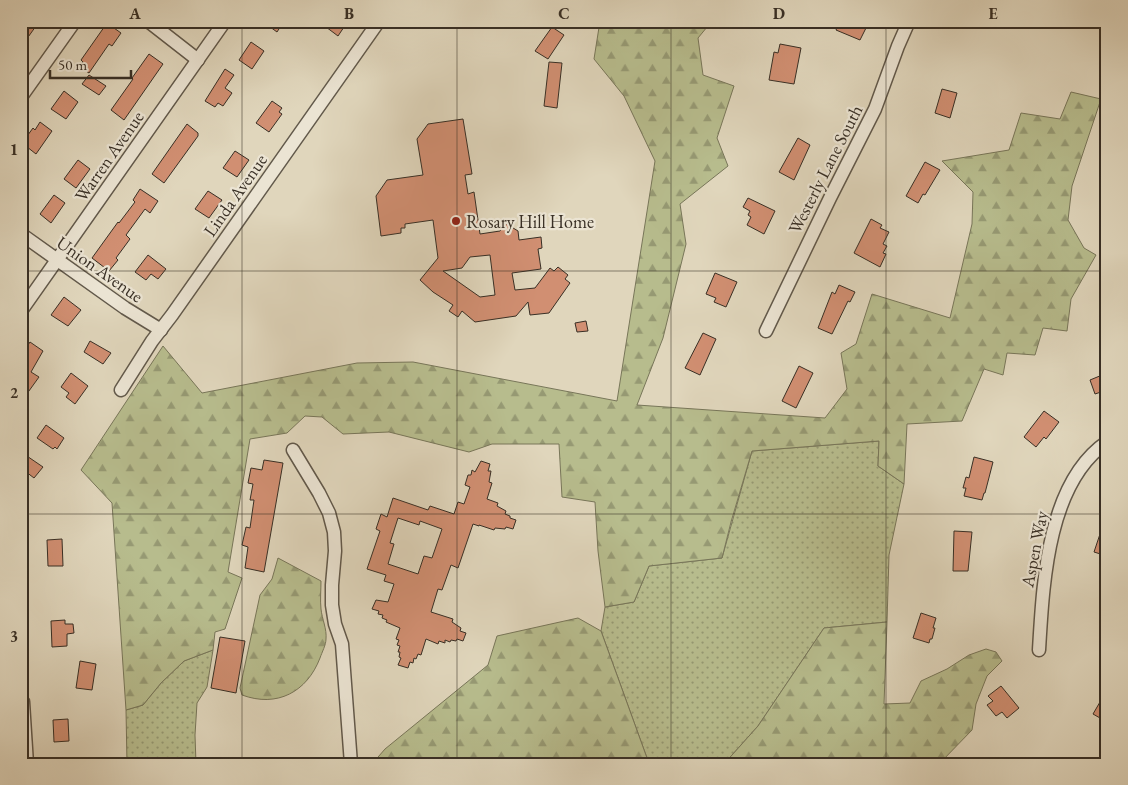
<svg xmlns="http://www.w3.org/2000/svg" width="1128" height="785" viewBox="0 0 1128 785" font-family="'EB Garamond',serif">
	<defs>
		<pattern id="grass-dots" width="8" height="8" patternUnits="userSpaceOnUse" patternTransform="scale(1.25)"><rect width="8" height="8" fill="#b7bc8d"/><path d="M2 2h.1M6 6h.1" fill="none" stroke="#969973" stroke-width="1.8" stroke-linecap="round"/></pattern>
		<pattern id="forest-firs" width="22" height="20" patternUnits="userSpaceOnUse" patternTransform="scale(1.25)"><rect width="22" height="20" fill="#b7bc8d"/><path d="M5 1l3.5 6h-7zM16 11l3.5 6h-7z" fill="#969973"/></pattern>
	</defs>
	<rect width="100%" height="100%" fill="#e0d6bc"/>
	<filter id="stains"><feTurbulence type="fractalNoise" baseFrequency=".004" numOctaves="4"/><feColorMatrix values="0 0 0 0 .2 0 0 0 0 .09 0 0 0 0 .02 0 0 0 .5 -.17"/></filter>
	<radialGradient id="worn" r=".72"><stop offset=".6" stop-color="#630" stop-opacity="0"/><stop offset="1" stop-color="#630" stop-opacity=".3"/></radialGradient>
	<g fill="url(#grass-dots)" stroke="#787659">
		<path d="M 879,441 L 878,466 L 904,484 L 889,555 L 887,622 L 824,628 L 758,726 L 724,764 L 646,764 L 647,758 L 601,631 L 605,607 L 634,602 L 649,566 L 722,558 L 752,451 Z"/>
		<path d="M 213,650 L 207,687 L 197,703 L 195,735 L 196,764 L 127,764 L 126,710 L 143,705 L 161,683 L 184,661 Z"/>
	</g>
	<g fill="url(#forest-firs)" stroke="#787659">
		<path d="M 600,21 L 712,21 L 698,38 L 703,75 L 734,86 L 717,138 L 728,166 L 680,204 L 686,244 L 663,338 L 637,405 L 825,418 L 847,389 L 841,353 L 856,344 L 872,294 L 950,318 L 972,224 L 973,192 L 942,161 L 1009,150 L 1021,113 L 1060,119 L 1071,92 L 1101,99 L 1072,186 L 1068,220 L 1084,248 L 1096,255 L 1071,299 L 1067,331 L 1043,328 L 1035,355 L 1007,353 L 1003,375 L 984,369 L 962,421 L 907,424 L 904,484 L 878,466 L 879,441 L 752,451 L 731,522 L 722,558 L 649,566 L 634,602 L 605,607 L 598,551 L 595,502 L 562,497 L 559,444 L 492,444 L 469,452 L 389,432 L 343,434 L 322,417 L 305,416 L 287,433 L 250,439 L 228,572 L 242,578 L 225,629 L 215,632 L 213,650 L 184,661 L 161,683 L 143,705 L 126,710 L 112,503 L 81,470 L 163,346 L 202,393 L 357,363 L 413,362 L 617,401 L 655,161 L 624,96 L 594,59 Z"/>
		<path d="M 278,558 L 321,581 C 321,590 320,600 321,609 C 322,619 327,629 326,639 C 326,645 322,652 320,658 C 307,692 277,708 242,695 L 240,688 L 260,595 L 272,579 Z"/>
		<path d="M 578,618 L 601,631 L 647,758 L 646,764 L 372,764 L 385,749 L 488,665 L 497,636 Z"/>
		<path d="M 887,622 L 884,704 L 910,703 L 921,681 L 947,669 L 969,655 L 986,649 L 996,652 L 1002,661 L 987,676 L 976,704 L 972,730 L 939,764 L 724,764 L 758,726 L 824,628 Z"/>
	</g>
	<g fill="#d18f72" stroke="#382f25" fill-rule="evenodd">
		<path d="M 21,21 L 29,21 L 36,26 L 21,47 Z"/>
		<path d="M 262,21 L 284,21 L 277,32 Z"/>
		<path d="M 318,21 L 348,21 L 338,36 Z"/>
		<path d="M 840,21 L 863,21 L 868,24 L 860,40 L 836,30 Z"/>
		<path d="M 107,23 L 121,33 L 112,46 L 109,44 L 89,73 L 80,67 L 83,62 L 81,60 Z"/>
		<path d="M 552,27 L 564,35 L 548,59 L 535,51 Z"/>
		<path d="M 251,42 L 264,51 L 252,69 L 239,60 Z"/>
		<path d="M 780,44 L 801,48 L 794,84 L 769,80 L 774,52 L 778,53 Z"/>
		<path d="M 149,54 L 163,64 L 124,120 L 111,110 L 133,79 L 132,78 Z"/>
		<path d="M 549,62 L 562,63 L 557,108 L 544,106 Z"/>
		<path d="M 225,69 L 234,75 L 225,88 L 232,93 L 223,106 L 218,103 L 215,107 L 205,101 Z"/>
		<path d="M 89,75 L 106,86 L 99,95 L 82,84 Z"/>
		<path d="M 942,89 L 957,93 L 950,118 L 935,113 Z"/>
		<path d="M 64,91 L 78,102 L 66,119 L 51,109 Z"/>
		<path d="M 272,101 L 282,108 L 279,112 L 282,114 L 269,132 L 256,123 Z"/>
		<path d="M 463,119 L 472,174 L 465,175 L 468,194 L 474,192 L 480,234 L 500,231 L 505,223 L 518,231 L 519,240 L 541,237 L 542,248 L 538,249 L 541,269 L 512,273 L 515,290 L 535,288 L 550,268 L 554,271 L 558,267 L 568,275 L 565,279 L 570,283 L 549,313 L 530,315 L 528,302 L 516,316 L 475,322 L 462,311 L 458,317 L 449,311 L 453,305 L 433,292 L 420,280 L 438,258 L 433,220 L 405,224 L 405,228 L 401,228 L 401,233 L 381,236 L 376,196 L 387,180 L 423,175 L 417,139 L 428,124 ZM 490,255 L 495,295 L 480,297 L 443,271 L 462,268 L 470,257 Z"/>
		<path d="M 40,122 L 52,131 L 36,154 L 22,143 L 33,128 L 35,130 Z"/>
		<path d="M 187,124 L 198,133 L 198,136 L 164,183 L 152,174 Z"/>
		<path d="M 798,138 L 810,145 L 794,180 L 779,172 Z"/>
		<path d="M 235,151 L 249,160 L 237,177 L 223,168 Z"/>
		<path d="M 78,160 L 90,169 L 76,188 L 64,179 Z"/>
		<path d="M 925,162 L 940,170 L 925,195 L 923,194 L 918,203 L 906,196 Z"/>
		<path d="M 140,189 L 158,201 L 150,213 L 145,209 L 126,235 L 130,239 L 116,258 L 118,260 L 109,271 L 92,258 L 118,222 L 119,223 L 135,202 L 133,200 Z"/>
		<path d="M 208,191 L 222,200 L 209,218 L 195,209 Z"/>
		<path d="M 54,195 L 65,203 L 51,223 L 40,214 Z"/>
		<path d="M 748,198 L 775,211 L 764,234 L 747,225 L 751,217 L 748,215 L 750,211 L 743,207 Z"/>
		<path d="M 871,219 L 882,225 L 880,228 L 889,232 L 883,244 L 887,246 L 883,253 L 886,254 L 880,267 L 854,253 Z"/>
		<path d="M 148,255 L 166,269 L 158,279 L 151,274 L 146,280 L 135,272 Z"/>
		<path d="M 715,273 L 737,282 L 726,307 L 714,302 L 716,298 L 706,294 Z"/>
		<path d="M 839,285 L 855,292 L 850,302 L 848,301 L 832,334 L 818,328 L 832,292 L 835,294 Z"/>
		<path d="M 64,297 L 81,310 L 68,326 L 51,315 Z"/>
		<path d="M 586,321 L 588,331 L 577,332 L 575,323 Z"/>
		<path d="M 703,333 L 716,339 L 700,375 L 685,368 Z"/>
		<path d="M 90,341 L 111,353 L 103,364 L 84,352 Z"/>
		<path d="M 30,342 L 43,351 L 31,372 L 39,377 L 21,402 L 21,355 Z"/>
		<path d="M 799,366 L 813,373 L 796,408 L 782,401 Z"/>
		<path d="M 71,373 L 88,386 L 75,404 L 66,397 L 69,393 L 61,387 Z"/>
		<path d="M 1107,373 L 1107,390 L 1095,394 L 1090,380 Z"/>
		<path d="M 1044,411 L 1059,422 L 1046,439 L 1044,437 L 1036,447 L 1024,437 Z"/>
		<path d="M 46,425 L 64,438 L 57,449 L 55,447 L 53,449 L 37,438 Z"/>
		<path d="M 21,452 L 43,467 L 34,478 L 21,468 Z"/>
		<path d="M 974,457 L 993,462 L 985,493 L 984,493 L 982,500 L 964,496 L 966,488 L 963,488 L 966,477 L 969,478 Z"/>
		<path d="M 264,460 L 283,463 L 264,572 L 245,568 L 248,547 L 242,545 L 246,527 L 250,528 L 254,500 L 250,500 L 253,484 L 248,483 L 251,468 L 262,470 Z"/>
		<path d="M 481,461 L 490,464 L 488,471 L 491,471 L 489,482 L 492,483 L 487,499 L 498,503 L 497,506 L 506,511 L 505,514 L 510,516 L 510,518 L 516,520 L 513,529 L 506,527 L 505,529 L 495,528 L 494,530 L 479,525 L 479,526 L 473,524 L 458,568 L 451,565 L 442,590 L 438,589 L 431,612 L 453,619 L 452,622 L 461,628 L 460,631 L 466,633 L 463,641 L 457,639 L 456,641 L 451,640 L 450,642 L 445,640 L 445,643 L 439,641 L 438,644 L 426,639 L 421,655 L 418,654 L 416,659 L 414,658 L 413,663 L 410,662 L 408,668 L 398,665 L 401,658 L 399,657 L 400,652 L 398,652 L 400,646 L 397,645 L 399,640 L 396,639 L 400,628 L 386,622 L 387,620 L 382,618 L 383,615 L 378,614 L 379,611 L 372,609 L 376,600 L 388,602 L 394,584 L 384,581 L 386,575 L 367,569 L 380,531 L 376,529 L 381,514 L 387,517 L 393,498 L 428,510 L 430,506 L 454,514 L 458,502 L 464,504 L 470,487 L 465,485 L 468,475 L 471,475 L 472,470 L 475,472 ZM 398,518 L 419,525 L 420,521 L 442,529 L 432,558 L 424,556 L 418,574 L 388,564 L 394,544 L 390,543 Z"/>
		<path d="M 1105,519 L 1107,519 L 1107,556 L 1094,552 Z"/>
		<path d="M 954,531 L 972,532 L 968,571 L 953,571 Z"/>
		<path d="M 62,539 L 63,566 L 48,566 L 47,540 Z"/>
		<path d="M 921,613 L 936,618 L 933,628 L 935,628 L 932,639 L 930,639 L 929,643 L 913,638 Z"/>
		<path d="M 65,620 L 65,624 L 73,624 L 74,633 L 67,634 L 67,646 L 52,647 L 51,621 Z"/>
		<path d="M 220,637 L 245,641 L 236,693 L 211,688 Z"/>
		<path d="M 80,661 L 96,664 L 92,690 L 76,688 Z"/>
		<path d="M 1001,686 L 1019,708 L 1007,718 L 1002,712 L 996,716 L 987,705 L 993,701 L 988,696 Z"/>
		<path d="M 1107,690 L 1107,722 L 1093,714 Z"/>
		<path d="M 68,719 L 69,741 L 54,742 L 53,720 Z"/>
	</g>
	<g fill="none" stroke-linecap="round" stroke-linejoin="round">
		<defs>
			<g id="minor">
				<path d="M 148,21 L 198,60"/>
				<path d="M 21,97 L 75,21"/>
				<path d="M 21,234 L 125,308 L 161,330"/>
				<path d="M 21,311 L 225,21"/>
				<path d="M 766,331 L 830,198 L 875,109 L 898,46 L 909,21"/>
				<path d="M 121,390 L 152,341 L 172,315 L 379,21"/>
				<path d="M 293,450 L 319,493 L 329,513 L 334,532 L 335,551 L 332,585 L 332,605 L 335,624 L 342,644 L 351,764"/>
				<path d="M 1039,650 C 1043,584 1047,483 1107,442"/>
				<path d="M 23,702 L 27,764"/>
			</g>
		</defs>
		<use href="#minor" stroke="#62594b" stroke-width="15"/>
		<use href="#minor" stroke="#ebe4d3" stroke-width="12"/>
	</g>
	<path fill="none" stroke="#382f25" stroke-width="1" stroke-opacity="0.55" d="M 242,21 L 242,764M 457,21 L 457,764M 671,21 L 671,764M 886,21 L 886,764M 21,271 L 1107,271M 21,514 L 1107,514"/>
	<circle fill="#8f2418" stroke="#ebe4d3" stroke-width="2" cx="456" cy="221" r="5"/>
	<g text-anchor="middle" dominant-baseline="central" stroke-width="4.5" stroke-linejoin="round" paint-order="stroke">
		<g font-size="18" fill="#382f25" stroke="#ebe4d3">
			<text transform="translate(109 156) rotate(-55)">Warren Avenue</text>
			<text transform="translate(825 169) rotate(-63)">Westerly Lane South</text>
			<text transform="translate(235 195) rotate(-55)">Linda Avenue</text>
			<text transform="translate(100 269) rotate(35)">Union Avenue</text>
			<text transform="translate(1034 549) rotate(-79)">Aspen Way</text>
		</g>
		<g font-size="18" fill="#382f25" stroke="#ebe4d3" text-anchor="start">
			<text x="466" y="221">Rosary Hill Home</text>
		</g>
	</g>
	<rect width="1128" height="785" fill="none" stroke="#e0d6bc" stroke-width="55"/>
	<path d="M50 70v8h81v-8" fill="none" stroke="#382f25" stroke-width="2.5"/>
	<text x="58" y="70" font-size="15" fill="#382f25" stroke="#ebe4d3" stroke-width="4" paint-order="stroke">50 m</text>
	<rect x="28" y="28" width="1072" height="730" fill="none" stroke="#382f25" stroke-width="2"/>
	<g font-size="16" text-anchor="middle" font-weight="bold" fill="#382f25">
		<text x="135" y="19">A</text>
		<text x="349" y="19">B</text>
		<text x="564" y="19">C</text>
		<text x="779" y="19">D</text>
		<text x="993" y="19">E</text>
		<text x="14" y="155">1</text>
		<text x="14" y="398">2</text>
		<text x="14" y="642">3</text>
	</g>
	<rect width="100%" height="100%" filter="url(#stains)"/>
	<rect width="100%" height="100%" fill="url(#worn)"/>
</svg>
